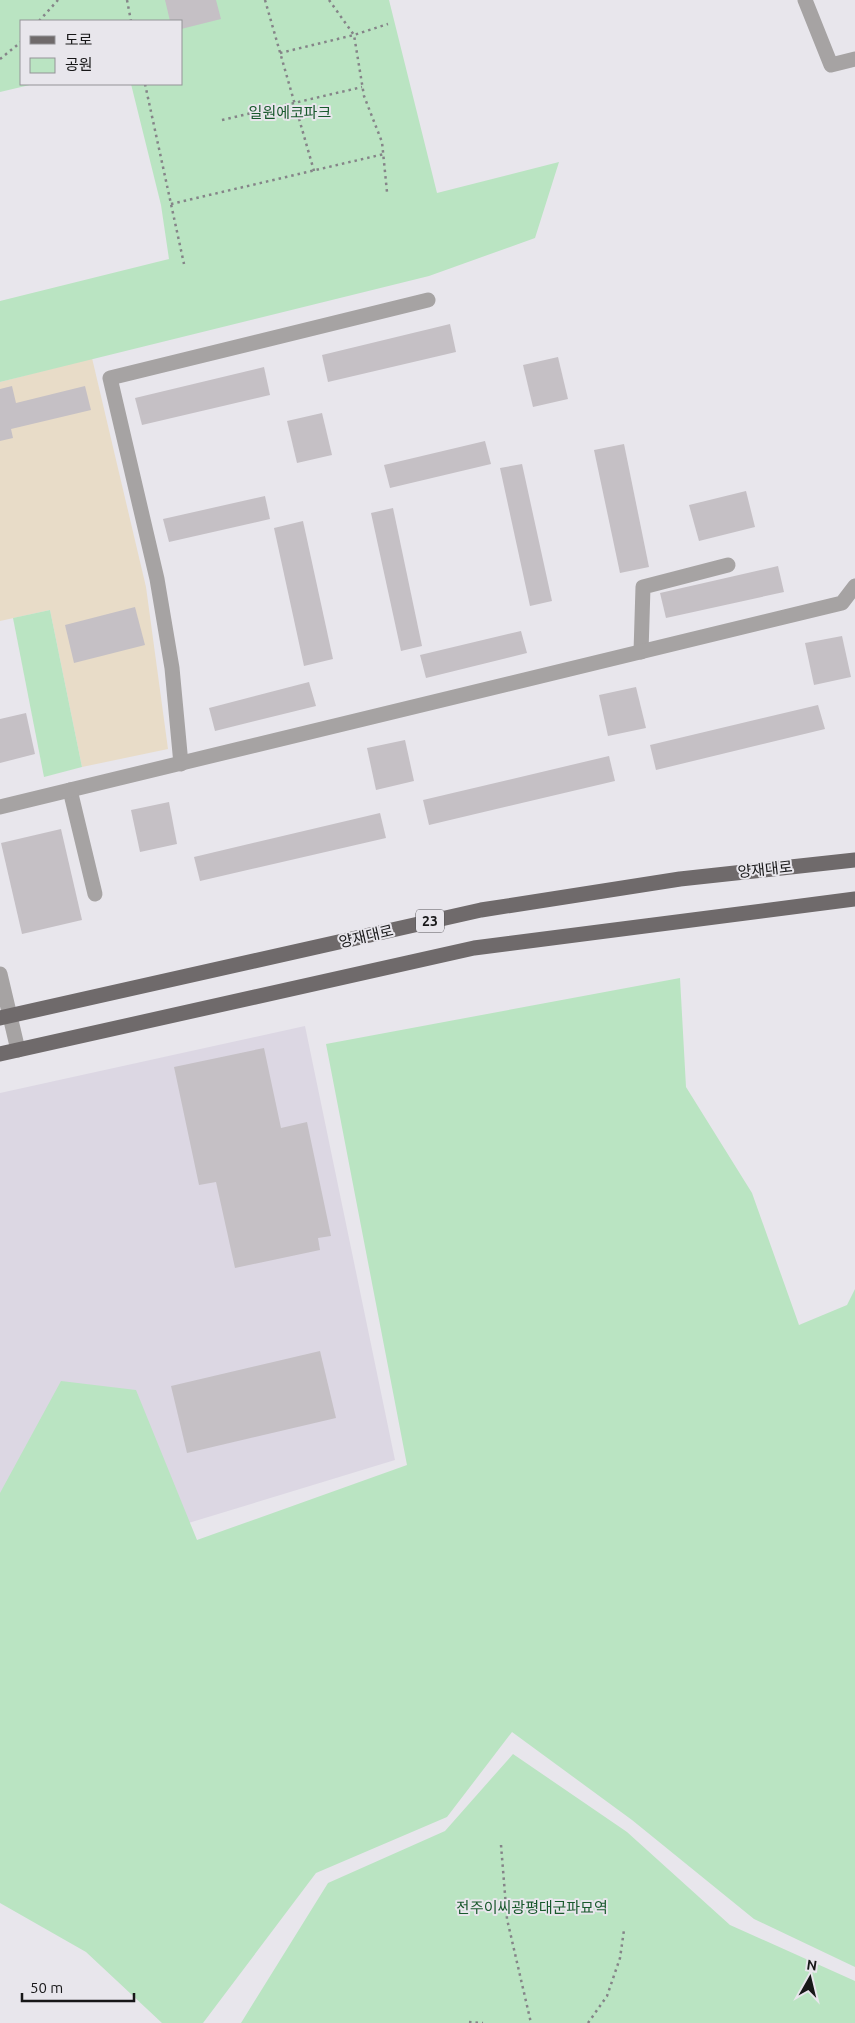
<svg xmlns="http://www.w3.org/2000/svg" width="855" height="2023" viewBox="0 0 855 2023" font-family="Ubuntu,'Noto Sans KR',sans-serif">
	<rect width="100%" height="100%" fill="#e8e6ec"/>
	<path fill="#dcd7e3" d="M 305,1026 L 395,1460 L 172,1528 L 0,1587 L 0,1093 Z"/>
	<path fill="#e8dcc8" d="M 92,358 L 146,587 L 168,749 L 82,767 L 50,610 L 0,621 L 0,382 Z"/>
	<g fill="#bae4c2">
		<path d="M 0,0 L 389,0 L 437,193 L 559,162 L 535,238 L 429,276 L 0,382 L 0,301 L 169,259 L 161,205 L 131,84 L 181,84 L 181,21 L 21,21 L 21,84 L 34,84 L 0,92 Z"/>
		<path d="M 50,610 L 82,767 L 44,777 L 13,618 Z"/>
		<path d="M 680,978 L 686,1087 L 752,1193 L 799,1325 L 847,1305 L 855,1289 L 855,1967 L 754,1919 L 632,1820 L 512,1732 L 447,1817 L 316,1873 L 203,2023 L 162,2023 L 86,1952 L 0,1903 L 0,1493 L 61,1381 L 136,1390 L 197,1540 L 407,1465 L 326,1044 Z"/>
		<path d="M 513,1754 L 627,1832 L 730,1925 L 855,1981 L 855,2023 L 241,2023 L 328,1883 L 445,1831 Z"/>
	</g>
	<g fill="#c5c0c5">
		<path d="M 165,0 L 216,0 L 221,19 L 181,29 L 181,21 L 170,21 Z"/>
		<path d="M 450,324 L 456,352 L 328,382 L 322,355 Z"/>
		<path d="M 558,357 L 568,399 L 533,407 L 523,365 Z"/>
		<path d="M 264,367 L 270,395 L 142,425 L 135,398 Z"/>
		<path d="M 12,386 L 16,403 L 85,386 L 91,410 L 11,429 L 13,438 L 0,441 L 0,389 Z"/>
		<path d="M 322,413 L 332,455 L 297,463 L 287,421 Z"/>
		<path d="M 485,441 L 491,464 L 390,488 L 384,465 Z"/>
		<path d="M 624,444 L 649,567 L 620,573 L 594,450 Z"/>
		<path d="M 522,464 L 552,601 L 530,606 L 500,468 Z"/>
		<path d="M 746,491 L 755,527 L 699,541 L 689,505 Z"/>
		<path d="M 265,496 L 270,519 L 169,542 L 163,519 Z"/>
		<path d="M 393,508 L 422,646 L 401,651 L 371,513 Z"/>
		<path d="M 303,521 L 333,659 L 304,666 L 274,528 Z"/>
		<path d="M 778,566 L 784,592 L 666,618 L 660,593 Z"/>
		<path d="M 135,607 L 145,645 L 74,663 L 65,625 Z"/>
		<path d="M 521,631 L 527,653 L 426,678 L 420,655 Z"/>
		<path d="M 842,636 L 851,677 L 814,685 L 805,643 Z"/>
		<path d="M 309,682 L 316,706 L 215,731 L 209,708 Z"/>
		<path d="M 636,687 L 646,728 L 608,736 L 599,695 Z"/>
		<path d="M 818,705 L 825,729 L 656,770 L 650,745 Z"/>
		<path d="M 26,713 L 35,754 L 0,763 L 0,719 Z"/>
		<path d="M 405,740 L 414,781 L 376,790 L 367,748 Z"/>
		<path d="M 609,756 L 615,781 L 429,825 L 423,800 Z"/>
		<path d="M 169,802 L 177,844 L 140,852 L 131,810 Z"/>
		<path d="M 380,813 L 386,838 L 200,881 L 194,857 Z"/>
		<path d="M 61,829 L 82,920 L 22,934 L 1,843 Z"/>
		<path d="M 264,1048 L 281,1128 L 307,1122 L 331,1236 L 318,1238 L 320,1250 L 235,1268 L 216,1182 L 199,1185 L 174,1067 Z"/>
		<path d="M 320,1351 L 336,1418 L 187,1453 L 171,1386 Z"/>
	</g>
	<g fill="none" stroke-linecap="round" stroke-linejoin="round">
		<g stroke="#858488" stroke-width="2.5" stroke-dasharray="2.5 4" stroke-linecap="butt">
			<path d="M 127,0 L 131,21"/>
			<path d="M 265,0 L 314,171"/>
			<path d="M 329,0 L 354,35 L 364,96 L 382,142 L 387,192"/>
			<path d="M 39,21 L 58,0"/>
			<path d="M 280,53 L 354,35 L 388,24"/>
			<path d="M 0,59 L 21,42"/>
			<path d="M 145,84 L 184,264"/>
			<path d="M 222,120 L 362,87"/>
			<path d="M 171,204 L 384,154"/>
			<path d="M 501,1845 L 507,1919 L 531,2023"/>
			<path d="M 469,2022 L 483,2023"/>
			<path d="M 588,2023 L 607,1996 L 620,1958 L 624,1930"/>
		</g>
		<g stroke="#a6a3a3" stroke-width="15">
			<path d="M 805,0 L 831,65 L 855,59"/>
			<path d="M 641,652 L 643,587 L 728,565"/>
			<path d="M 181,764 L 172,668 L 157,579 L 110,378 L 428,300"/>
			<path d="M 70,790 L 95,894"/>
			<path d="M 0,807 L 842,603 L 855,586"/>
			<path d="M 0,974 L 18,1050"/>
		</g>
		<g stroke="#6f6a6b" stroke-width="15">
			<path d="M 0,1018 L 481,910 L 680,879 L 855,860"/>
			<path d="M 0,1054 L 474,948 L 855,899"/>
		</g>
	</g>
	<g text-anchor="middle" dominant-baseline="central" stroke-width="4" stroke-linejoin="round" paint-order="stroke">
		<rect fill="#e8e6ec" stroke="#565558" stroke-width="1" x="416" y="909.5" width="28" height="23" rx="4"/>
		<g font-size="14" font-weight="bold" fill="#171718">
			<text x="430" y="921">23</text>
		</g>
		<g font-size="15" fill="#19592d" stroke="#e8e6ec">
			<text x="290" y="112">일원에코파크</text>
			<text x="532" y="1907">전주이씨광평대군파묘역</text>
		</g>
		<g font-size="15" fill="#171718" stroke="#e8e6ec">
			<text transform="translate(765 869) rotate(-6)">양재대로</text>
			<text transform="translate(366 936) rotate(-13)">양재대로</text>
		</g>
	</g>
	<rect x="20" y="20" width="162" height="65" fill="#e8e6ec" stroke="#949397"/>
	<rect x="30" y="36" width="25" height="8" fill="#6f6a6b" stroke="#949397"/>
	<text x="65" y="45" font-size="15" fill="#171718">도로</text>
	<rect x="30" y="58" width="25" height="15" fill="#bae4c2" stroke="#949397"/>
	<text x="65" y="70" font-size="15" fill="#171718">공원</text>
	<g transform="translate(810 1978) rotate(8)" stroke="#e8e6ec" stroke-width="4" paint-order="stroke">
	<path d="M0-4L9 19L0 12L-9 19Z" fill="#171718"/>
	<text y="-8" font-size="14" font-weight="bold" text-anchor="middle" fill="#171718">N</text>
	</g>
	<path d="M22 1993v8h112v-8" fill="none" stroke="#171718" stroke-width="2.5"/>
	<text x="30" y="1993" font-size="15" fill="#171718" stroke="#e8e6ec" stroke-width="4" paint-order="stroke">50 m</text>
</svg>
